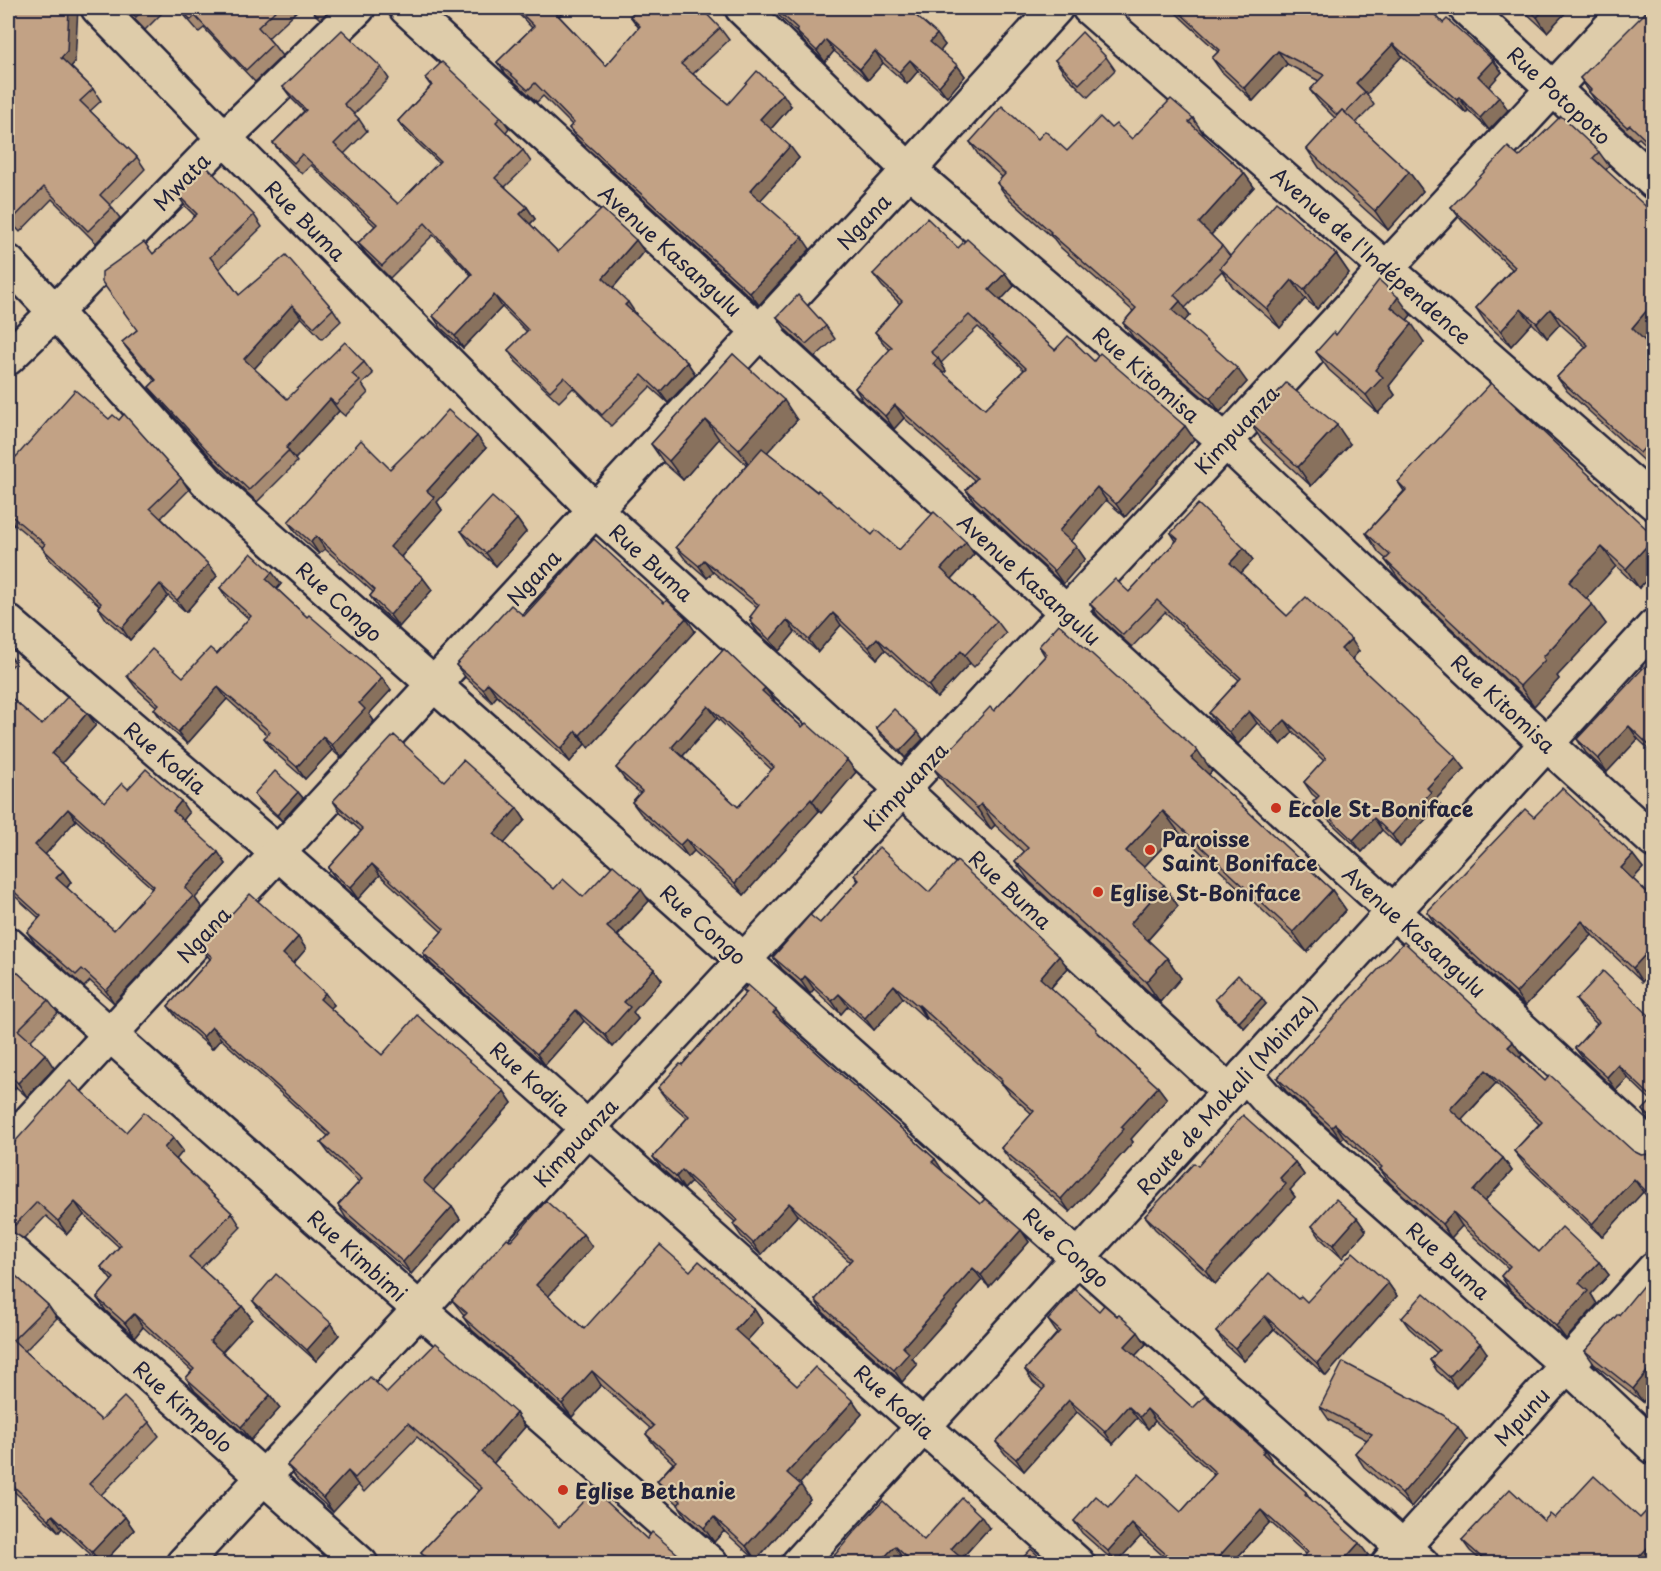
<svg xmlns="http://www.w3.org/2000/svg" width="1661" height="1571" viewBox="0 0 1661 1571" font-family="'Playpen Sans',sans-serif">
	<rect width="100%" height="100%" fill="#dfc9a6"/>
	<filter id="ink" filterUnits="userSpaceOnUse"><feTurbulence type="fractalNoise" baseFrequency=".0167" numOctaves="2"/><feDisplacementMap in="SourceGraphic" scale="12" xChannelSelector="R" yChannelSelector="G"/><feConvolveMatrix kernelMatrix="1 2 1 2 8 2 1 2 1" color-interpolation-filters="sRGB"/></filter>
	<g filter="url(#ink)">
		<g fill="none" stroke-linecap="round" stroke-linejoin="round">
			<defs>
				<g id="minor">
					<path d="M 98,8 L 224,138 L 595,510 L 902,789 L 1229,1092"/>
					<path d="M 406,8 L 1654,1150"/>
					<path d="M 742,8 L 909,170 L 1225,441 L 1547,744 L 1654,841"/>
					<path d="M 1089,8 L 1654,503"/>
					<path d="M 1466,8 L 1654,182"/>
					<path d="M 8,262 L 55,312 L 210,485 L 1422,1564"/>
					<path d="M 8,358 L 55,312 L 224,138 L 358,8"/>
					<path d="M 8,622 L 278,853 L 1078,1564"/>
					<path d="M 8,944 L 419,1309 L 711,1564"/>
					<path d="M 1245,1074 L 1268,1100 L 1567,1365 L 1654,1447"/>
					<path d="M 8,1145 L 909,170 L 1056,8"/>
					<path d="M 8,1249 L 361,1564"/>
					<path d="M 183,1564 L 1628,8"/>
					<path d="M 1388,1564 L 1654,1269"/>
				</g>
				<path id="tertiary" d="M 798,1564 L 1654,626"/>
			</defs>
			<use href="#minor" stroke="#22223b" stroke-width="38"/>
			<use href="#tertiary" stroke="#22223b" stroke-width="38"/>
			<use href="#minor" stroke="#deccaa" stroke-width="33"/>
			<use href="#tertiary" stroke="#deccaa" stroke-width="33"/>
		</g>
		<g fill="#a78b72" stroke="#22223b" stroke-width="1.5" fill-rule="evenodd">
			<path d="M 8,8 L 75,62 L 71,67 L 93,89 L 101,101 L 90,111 L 137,157 L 145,169 L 110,205 L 120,218 L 96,243 L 52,199 L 20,232 L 8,219 Z"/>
			<path d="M 124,8 L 167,8 L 145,30 Z"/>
			<path d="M 178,8 L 300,8 L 268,38 L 273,44 L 282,56 L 255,82 L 204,28 L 199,32 Z"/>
			<path d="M 309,8 L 332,8 L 320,19 Z"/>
			<path d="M 513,8 L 568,8 L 559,16 L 606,66 L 639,28 L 630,16 L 720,28 L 729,40 L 693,74 L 728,104 L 791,106 L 771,129 L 799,158 L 760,200 L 810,249 L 759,305 L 578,140 L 569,128 L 572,125 L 543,96 L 537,102 L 506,74 L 497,62 L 532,28 Z"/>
			<path d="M 771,8 L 927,8 L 917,17 L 945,45 L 940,51 L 957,65 L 965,76 L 947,97 L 918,71 L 907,84 L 883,63 L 868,80 L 834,51 L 825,62 L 804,42 L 797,33 Z"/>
			<path d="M 1172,8 L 1428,8 L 1443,23 L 1493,60 L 1502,72 L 1488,87 L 1499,97 L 1508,110 L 1489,130 L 1468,110 L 1466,113 L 1402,56 L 1367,94 L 1374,105 L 1356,123 L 1409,172 L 1423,191 L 1388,230 L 1320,169 L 1307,149 L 1335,118 L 1319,102 L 1310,90 L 1319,81 L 1287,64 L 1253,101 L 1221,71 L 1212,58 L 1218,52 L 1176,13 Z"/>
			<path d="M 1521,8 L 1570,8 L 1547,32 Z"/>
			<path d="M 1653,22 L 1653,151 L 1639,138 L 1636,140 L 1598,105 L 1580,78 Z"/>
			<path d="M 1106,57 L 1115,70 L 1088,97 L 1064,73 L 1055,60 Z"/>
			<path d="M 381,67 L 389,79 L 354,114 L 359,119 L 367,131 L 344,154 L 398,204 L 439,163 L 406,132 L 398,121 L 431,86 L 425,78 L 501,117 L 509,128 L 506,132 L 523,150 L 531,162 L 505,187 L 527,207 L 535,219 L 530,224 L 558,252 L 636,240 L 644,251 L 613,288 L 636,314 L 635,315 L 687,362 L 695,374 L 668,403 L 650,387 L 611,426 L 573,388 L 559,402 L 516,362 L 508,350 L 527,332 L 502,307 L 463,348 L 441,328 L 433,316 L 471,275 L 433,235 L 390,278 L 366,254 L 358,243 L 375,226 L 311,165 L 302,174 L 282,154 L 273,143 L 304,111 L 292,99 L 283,87 Z"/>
			<path d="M 1193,118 L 1203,133 L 1202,134 L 1244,173 L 1254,187 L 1211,235 L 1222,246 L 1230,256 L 1336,254 L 1349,273 L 1317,309 L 1305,299 L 1280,328 L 1233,287 L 1222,271 L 1185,308 L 1190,315 L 1184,321 L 1247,382 L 1220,412 L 1133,337 L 1123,323 L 1133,311 L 1060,247 L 1054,239 L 1007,197 L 997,183 L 1002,177 L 979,156 L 970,142 L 1038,139 L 1067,151 L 1111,128 L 1132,139 Z"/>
			<path d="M 1599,152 L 1609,166 L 1606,170 L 1653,330 L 1644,340 L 1653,349 L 1653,463 L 1650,467 L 1567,391 L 1557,377 L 1586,347 L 1560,324 L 1547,338 L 1532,323 L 1511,346 L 1486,323 L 1476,308 L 1512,269 L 1462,221 L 1451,207 L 1519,157 Z"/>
			<path d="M 177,194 L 254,215 L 262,227 L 219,269 L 239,295 L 333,309 L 341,321 L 322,339 L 301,317 L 254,369 L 287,399 L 364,362 L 373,374 L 362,384 L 368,393 L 345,416 L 339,411 L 295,459 L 297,462 L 257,502 L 216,463 L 158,399 L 149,387 L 155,381 L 131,354 L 122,342 L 137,330 L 153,254 L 195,216 L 185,206 Z"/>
			<path d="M 958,248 L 1005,273 L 1014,286 L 1001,300 L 1055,350 L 1094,361 L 1185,426 L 1194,439 L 1125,517 L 1106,500 L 1070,541 L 1076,546 L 1085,559 L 1063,584 L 975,503 L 966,490 L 974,480 L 904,418 L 894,429 L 863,401 L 855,388 L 890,350 L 884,344 L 875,332 L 900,304 L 882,286 L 873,274 ZM 978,327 L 1024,370 L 985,409 L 944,374 L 946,371 L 941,363 Z"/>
			<path d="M 1411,315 L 1407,320 L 1424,342 L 1389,386 L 1395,395 L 1378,413 L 1329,370 L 1316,352 L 1336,335 Z"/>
			<path d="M 777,317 L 826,326 L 835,339 L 815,357 L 786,330 Z"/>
			<path d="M 733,354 L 797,420 L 767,452 L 872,535 L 899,550 L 974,554 L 952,579 L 997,621 L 1006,633 L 974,667 L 970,663 L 937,698 L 885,650 L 877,659 L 841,625 L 818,652 L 795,632 L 779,651 L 758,633 L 750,621 L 752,619 L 750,617 L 757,608 L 713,572 L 707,578 L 685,559 L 676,547 L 747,465 L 719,439 L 683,480 L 664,463 L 651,444 Z"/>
			<path d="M 109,419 L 181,478 L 189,490 L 161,518 L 208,564 L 217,576 L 186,612 L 168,596 L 130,640 L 106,619 L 98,607 L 99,605 L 50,560 L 42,547 L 14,524 L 8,532 L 8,449 L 16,457 Z"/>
			<path d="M 1250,423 L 1350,444 L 1311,486 L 1263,442 Z"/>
			<path d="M 423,438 L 486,448 L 437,502 L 442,510 L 401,557 L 423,578 L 432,590 L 399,627 L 378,608 L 370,596 L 373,592 L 325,549 L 319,554 L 297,534 L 288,522 L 390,469 Z"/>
			<path d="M 1398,482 L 1653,535 L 1639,588 L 1616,566 L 1586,598 L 1606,624 L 1557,676 L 1559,679 L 1534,706 L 1399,579 L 1385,560 L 1386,559 L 1379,553 L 1366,533 L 1404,491 Z"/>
			<path d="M 517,519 L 526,532 L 496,566 L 470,544 L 461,531 Z"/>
			<path d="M 1171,533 L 1244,548 L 1253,560 L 1241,573 L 1287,616 L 1359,651 L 1352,659 L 1465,769 L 1436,799 L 1440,804 L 1400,847 L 1382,830 L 1362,852 L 1322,814 L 1313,802 L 1317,798 L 1312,794 L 1304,782 L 1324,761 L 1293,732 L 1281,745 L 1257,723 L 1238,744 L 1217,725 L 1209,713 L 1239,680 L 1165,612 L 1132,647 L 1098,616 L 1090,604 L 1129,592 L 1176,541 Z"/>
			<path d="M 281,584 L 277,589 L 307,617 L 382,678 L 391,690 L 369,714 L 374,721 L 341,758 L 332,750 L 305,779 L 273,751 L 264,738 L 267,735 L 227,699 L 187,744 L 163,722 L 154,709 L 157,707 L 136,688 L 127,676 L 183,677 L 217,654 L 249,619 L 228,600 L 220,588 Z"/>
			<path d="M 664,603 L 695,631 L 589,748 L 585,744 L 570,762 L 497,696 L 492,702 L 466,678 L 456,665 L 524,616 Z"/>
			<path d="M 1039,646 L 1212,771 L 1208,775 L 1332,890 L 1346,910 L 1307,952 L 1178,831 L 1144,867 L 1178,906 L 1148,940 L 1167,958 L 1181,978 L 1160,1002 L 1030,882 L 1015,861 L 1024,852 L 995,825 L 991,829 L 948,788 L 933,768 L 994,711 L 1045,656 Z"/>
			<path d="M 724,649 L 774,700 L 773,700 L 802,727 L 847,760 L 856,772 L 821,813 L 819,811 L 744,895 L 694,851 L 688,857 L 641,814 L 632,802 L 640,793 L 625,780 L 616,768 ZM 717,718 L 772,770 L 738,807 L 683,756 Z"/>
			<path d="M 8,652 L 15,663 L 8,670 Z"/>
			<path d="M 1653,661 L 1653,753 L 1638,739 L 1607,772 L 1586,753 L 1577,739 Z"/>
			<path d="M 8,695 L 42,725 L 87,713 L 96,725 L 62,763 L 105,802 L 128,789 L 189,813 L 183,820 L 226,864 L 195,898 L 202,908 L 114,1003 L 90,981 L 84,987 L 35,943 L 27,932 L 39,918 L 8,890 ZM 76,820 L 152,888 L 114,930 L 67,888 L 71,882 L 63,871 L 45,854 Z"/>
			<path d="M 876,728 L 923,739 L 905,758 L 881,735 Z"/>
			<path d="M 444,781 L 517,808 L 525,820 L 504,843 L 554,889 L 583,897 L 649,901 L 618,936 L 654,969 L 662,980 L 633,1012 L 638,1019 L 613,1047 L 584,1021 L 545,1065 L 431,964 L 423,953 L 442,932 L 380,875 L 358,899 L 336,879 L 328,868 L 361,831 L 341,813 L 333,801 Z"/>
			<path d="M 298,792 L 303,798 L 282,821 L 259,801 L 254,794 Z"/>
			<path d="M 1534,817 L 1633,855 L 1643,868 L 1633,879 L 1653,898 L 1653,969 L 1642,982 L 1592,935 L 1525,1006 L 1436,925 L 1427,912 Z"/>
			<path d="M 854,875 L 929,892 L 1059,956 L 1068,968 L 1051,988 L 1102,1036 L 1158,1087 L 1167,1099 L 1131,1139 L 1133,1142 L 1070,1212 L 1010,1160 L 1001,1148 L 1032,1114 L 1010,1094 L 1004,1086 L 927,1018 L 926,1019 L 903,998 L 874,1030 L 848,1006 L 841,1014 L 814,989 L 810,994 L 782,969 L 773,957 L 820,923 L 858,881 Z"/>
			<path d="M 223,923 L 298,937 L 306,949 L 293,964 L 334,1005 L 330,1008 L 382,1055 L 504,1091 L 512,1103 L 433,1190 L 452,1207 L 460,1219 L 411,1274 L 346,1218 L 338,1205 L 359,1182 L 330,1155 L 321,1143 L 328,1136 L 221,1039 L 212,1049 L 177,1018 L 168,1006 L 210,959 L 199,945 Z"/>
			<path d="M 8,964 L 48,1000 L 58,1013 L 30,1041 L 54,1068 L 27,1097 L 16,1087 L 8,1096 Z"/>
			<path d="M 743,990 L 776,1010 L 785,1022 L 784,1023 L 935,1159 L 943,1172 L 980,1204 L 1021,1230 L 1029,1242 L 989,1287 L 982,1280 L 912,1358 L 917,1365 L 902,1382 L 823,1312 L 815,1300 L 850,1262 L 798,1215 L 761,1255 L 741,1236 L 733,1224 L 735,1222 L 691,1182 L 684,1189 L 661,1168 L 653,1157 L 687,1118 L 667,1100 L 658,1088 L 682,1065 L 746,993 Z"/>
			<path d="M 1215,999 L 1266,1004 L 1244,1028 L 1220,1006 Z"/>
			<path d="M 1576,1000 L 1653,1019 L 1653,1124 L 1643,1110 L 1652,1101 L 1628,1078 L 1616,1090 L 1585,1061 L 1575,1048 L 1597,1024 L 1585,1013 Z"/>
			<path d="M 1513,1042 L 1522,1055 L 1520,1057 L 1545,1081 L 1633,1151 L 1641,1155 L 1651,1154 L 1653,1153 L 1653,1202 L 1643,1192 L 1602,1237 L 1524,1164 L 1514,1151 L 1539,1124 L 1496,1083 L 1462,1120 L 1503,1158 L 1512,1171 L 1484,1201 L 1539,1252 L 1599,1262 L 1609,1275 L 1591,1294 L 1597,1304 L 1566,1339 L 1510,1290 L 1501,1276 L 1508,1268 L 1462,1226 L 1451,1238 L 1390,1183 L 1382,1172 L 1344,1137 L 1341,1140 L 1286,1091 L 1277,1078 Z"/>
			<path d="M 126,1132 L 173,1138 L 183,1151 L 176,1159 L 232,1213 L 241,1227 L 201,1268 L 242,1306 L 252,1319 L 222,1351 L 270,1395 L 280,1408 L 251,1440 L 195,1391 L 186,1378 L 192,1371 L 143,1327 L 135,1337 L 106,1311 L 97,1298 L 112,1281 L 101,1267 L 119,1247 L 84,1215 L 67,1234 L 46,1216 L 24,1239 L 11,1231 L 8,1231 L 8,1147 Z"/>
			<path d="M 1295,1162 L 1304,1175 L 1290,1190 L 1295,1197 L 1215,1284 L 1155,1229 L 1145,1216 L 1198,1166 Z"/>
			<path d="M 1357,1218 L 1366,1231 L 1342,1258 L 1321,1239 L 1312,1226 Z"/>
			<path d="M 511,1241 L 592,1247 L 548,1296 L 584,1329 L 690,1271 L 754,1309 L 763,1323 L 747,1340 L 797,1386 L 853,1401 L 862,1414 L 799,1484 L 810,1499 L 756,1560 L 724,1531 L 714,1542 L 687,1518 L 678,1504 L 667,1494 L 657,1481 L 673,1463 L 656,1447 L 646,1434 L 651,1429 L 601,1385 L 572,1417 L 472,1330 L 463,1317 L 464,1315 L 452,1300 Z"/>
			<path d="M 8,1269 L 48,1305 L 57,1318 L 25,1351 L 101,1420 L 149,1422 L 159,1436 L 101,1495 L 125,1517 L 134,1530 L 103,1563 L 100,1563 L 62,1528 L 59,1532 L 8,1486 Z"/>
			<path d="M 1388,1283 L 1397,1296 L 1326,1376 L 1274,1329 L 1244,1361 L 1226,1345 L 1216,1332 L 1298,1299 L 1307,1302 Z"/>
			<path d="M 253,1301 L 331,1323 L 339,1335 L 316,1361 L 261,1312 Z"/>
			<path d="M 1099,1311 L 1146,1344 L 1135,1356 L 1193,1408 L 1273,1462 L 1306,1492 L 1312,1501 L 1368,1555 L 1306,1554 L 1270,1522 L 1232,1563 L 1171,1563 L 1141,1536 L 1116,1563 L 1082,1533 L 1074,1521 L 1109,1507 L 1181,1512 L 1214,1475 L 1155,1421 L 1148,1429 L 1137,1418 L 1113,1444 L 1077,1412 L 1024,1471 L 1005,1454 L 996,1442 L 1043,1390 L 1033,1382 L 1025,1370 L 1057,1333 L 1048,1320 Z"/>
			<path d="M 1618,1314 L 1643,1402 L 1594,1364 L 1585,1351 Z"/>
			<path d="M 1402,1318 L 1487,1353 L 1456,1388 L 1437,1371 L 1430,1360 L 1437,1353 L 1409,1328 Z"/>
			<path d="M 387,1393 L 516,1413 L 525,1427 L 493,1464 L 559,1527 L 647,1539 L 679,1555 L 684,1563 L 429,1563 L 421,1552 L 479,1491 L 417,1437 L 364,1492 L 358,1485 L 333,1512 L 297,1479 L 287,1465 Z"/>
			<path d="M 1320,1407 L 1467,1440 L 1443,1470 L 1411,1507 L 1364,1467 L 1355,1453 L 1367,1440 L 1329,1420 Z"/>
			<path d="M 1555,1518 L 1651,1563 L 1484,1563 L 1470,1551 L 1462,1540 Z"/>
			<path d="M 989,1528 L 961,1559 L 967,1563 L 909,1563 L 903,1559 L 899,1563 L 828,1563 L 924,1540 Z"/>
		</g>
		<g fill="#88715d" stroke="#22223b" stroke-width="1.5">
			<path d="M 69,8 L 78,8 L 75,62 L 69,69 L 61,58 Z"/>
			<path d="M 1546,8 L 1570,8 L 1547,32 L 1537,17 Z"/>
			<path d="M 937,34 L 945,45 L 938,54 L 930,42 Z"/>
			<path d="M 826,40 L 834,51 L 825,62 L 817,51 Z"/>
			<path d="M 1393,44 L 1402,56 L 1367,94 L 1356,83 Z"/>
			<path d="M 875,51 L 883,63 L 868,80 L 860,69 Z"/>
			<path d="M 1278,51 L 1287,64 L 1253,101 L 1244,88 Z"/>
			<path d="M 910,60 L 918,71 L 907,84 L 899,72 Z"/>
			<path d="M 1493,60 L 1502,72 L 1487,89 L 1478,76 Z"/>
			<path d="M 957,65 L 965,76 L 947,97 L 939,86 Z"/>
			<path d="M 783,94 L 791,106 L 769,131 L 760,119 Z"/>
			<path d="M 1459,97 L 1468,110 L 1466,113 L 1457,100 Z"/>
			<path d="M 1499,97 L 1508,110 L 1489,130 L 1480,118 Z"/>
			<path d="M 790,146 L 799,158 L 758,203 L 750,191 Z"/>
			<path d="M 1409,172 L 1423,191 L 1388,230 L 1375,211 Z"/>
			<path d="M 1244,173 L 1254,187 L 1209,237 L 1199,223 Z"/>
			<path d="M 527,207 L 535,219 L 528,226 L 520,214 Z"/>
			<path d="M 802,237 L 810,249 L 759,305 L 750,293 Z"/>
			<path d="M 636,240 L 644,251 L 611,290 L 603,278 Z"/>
			<path d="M 1336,254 L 1349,273 L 1317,309 L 1304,290 Z"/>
			<path d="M 1005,273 L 1014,286 L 998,303 L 989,290 Z"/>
			<path d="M 1292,280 L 1305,299 L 1280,328 L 1267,309 Z"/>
			<path d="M 494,295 L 502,307 L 463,348 L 455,336 Z"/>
			<path d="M 1398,297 L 1411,315 L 1403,325 L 1391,307 Z"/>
			<path d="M 1180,301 L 1190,315 L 1182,324 L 1172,310 Z"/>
			<path d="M 628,302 L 636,314 L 633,317 L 625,305 Z"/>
			<path d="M 1653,303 L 1653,330 L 1642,343 L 1632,328 Z"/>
			<path d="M 292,305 L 301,317 L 252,371 L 244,359 Z"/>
			<path d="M 1521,309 L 1532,323 L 1511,346 L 1501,331 Z"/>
			<path d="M 1550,309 L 1560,324 L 1547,338 L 1537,323 Z"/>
			<path d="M 1412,324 L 1424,342 L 1389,386 L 1395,395 L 1378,413 L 1366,395 L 1375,370 Z"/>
			<path d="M 938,358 L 946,371 L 942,376 L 933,364 Z"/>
			<path d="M 687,362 L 695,374 L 668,403 L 660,392 Z"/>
			<path d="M 1237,368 L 1247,382 L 1220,412 L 1210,398 Z"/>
			<path d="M 330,399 L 339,411 L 295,459 L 286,448 Z"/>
			<path d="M 784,400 L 797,420 L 752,469 L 739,450 Z"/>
			<path d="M 895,405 L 904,418 L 894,429 L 885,416 Z"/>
			<path d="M 706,420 L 719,439 L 683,480 L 669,461 Z"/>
			<path d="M 1337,425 L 1350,444 L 1311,486 L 1298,467 Z"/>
			<path d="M 1185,426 L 1194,439 L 1125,517 L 1116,504 Z"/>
			<path d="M 477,436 L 486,448 L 437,502 L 442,510 L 398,560 L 390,547 L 427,491 Z"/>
			<path d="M 1097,487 L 1106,500 L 1068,544 L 1059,531 Z"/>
			<path d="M 8,515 L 14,524 L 8,532 Z"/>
			<path d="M 517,519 L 526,532 L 496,566 L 486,553 Z"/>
			<path d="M 316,536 L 325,549 L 319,554 L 311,542 Z"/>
			<path d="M 1653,539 L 1653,573 L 1639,588 L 1626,569 Z"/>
			<path d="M 966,542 L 974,554 L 950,581 L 941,569 Z"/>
			<path d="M 1076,546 L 1085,559 L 1063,584 L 1054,571 Z"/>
			<path d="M 1602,547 L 1616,566 L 1583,602 L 1569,582 Z"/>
			<path d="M 1244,548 L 1253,560 L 1239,575 L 1230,563 Z"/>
			<path d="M 704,560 L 713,572 L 707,578 L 699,566 Z"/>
			<path d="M 208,564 L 217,576 L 186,612 L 177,600 Z"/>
			<path d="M 272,572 L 281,584 L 274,592 L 266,579 Z"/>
			<path d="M 423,578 L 432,590 L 399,627 L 390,615 Z"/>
			<path d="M 160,584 L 168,596 L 130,640 L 122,628 Z"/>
			<path d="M 1592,604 L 1606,624 L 1557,676 L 1559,679 L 1534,706 L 1520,686 L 1543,657 Z"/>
			<path d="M 833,613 L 841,625 L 818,652 L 809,640 Z"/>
			<path d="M 686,618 L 695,631 L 589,748 L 580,735 Z"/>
			<path d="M 787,620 L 795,632 L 779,651 L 770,640 Z"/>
			<path d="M 877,638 L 885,650 L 877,659 L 869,647 Z"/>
			<path d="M 1351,639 L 1359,651 L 1350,661 L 1341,649 Z"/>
			<path d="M 961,651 L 970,663 L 937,698 L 929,686 Z"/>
			<path d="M 382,678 L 391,690 L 369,714 L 374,721 L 341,758 L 332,745 L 359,703 Z"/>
			<path d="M 488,683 L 497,696 L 492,702 L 483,689 Z"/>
			<path d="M 218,687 L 227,699 L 187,744 L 178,732 Z"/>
			<path d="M 765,688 L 774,700 L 771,703 L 762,691 Z"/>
			<path d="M 708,706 L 717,718 L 680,759 L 672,747 Z"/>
			<path d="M 1249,711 L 1257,723 L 1238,744 L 1229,732 Z"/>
			<path d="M 87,713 L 96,725 L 60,765 L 52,754 Z"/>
			<path d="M 1285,720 L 1293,732 L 1281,745 L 1272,733 Z"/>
			<path d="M 1629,726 L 1638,739 L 1607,772 L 1598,759 Z"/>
			<path d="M 576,731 L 585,744 L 570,762 L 561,749 Z"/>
			<path d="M 918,732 L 923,739 L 905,758 L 900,751 Z"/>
			<path d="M 323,737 L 332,750 L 305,779 L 297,767 Z"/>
			<path d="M 1198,751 L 1212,771 L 1205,779 L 1191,758 Z"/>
			<path d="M 1456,757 L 1465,769 L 1436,799 L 1440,804 L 1400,847 L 1392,835 L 1427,788 Z"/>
			<path d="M 847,760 L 856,772 L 821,813 L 812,801 Z"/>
			<path d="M 298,792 L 303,798 L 282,821 L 277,815 Z"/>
			<path d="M 811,799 L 819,811 L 744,895 L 735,883 Z"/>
			<path d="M 181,801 L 189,813 L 181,823 L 173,811 Z"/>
			<path d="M 981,804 L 995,825 L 991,829 L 977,808 Z"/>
			<path d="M 517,808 L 525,820 L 502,846 L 494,834 Z"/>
			<path d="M 68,809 L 76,820 L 43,857 L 35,845 Z"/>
			<path d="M 1163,811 L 1178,831 L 1140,871 L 1126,851 Z"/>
			<path d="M 1374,818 L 1382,830 L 1362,852 L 1353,840 Z"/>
			<path d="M 686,839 L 694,851 L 688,857 L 680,845 Z"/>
			<path d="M 218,852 L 226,864 L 195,898 L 202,908 L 114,1003 L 106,991 L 185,888 Z"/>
			<path d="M 1633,855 L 1643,868 L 1631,881 L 1621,868 Z"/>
			<path d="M 372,864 L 380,875 L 358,899 L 350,888 Z"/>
			<path d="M 63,871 L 71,882 L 65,890 L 56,878 Z"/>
			<path d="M 1164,885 L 1178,906 L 1144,944 L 1130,924 Z"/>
			<path d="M 641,889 L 649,901 L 615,938 L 607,927 Z"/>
			<path d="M 1332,890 L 1346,910 L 1307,952 L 1293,932 Z"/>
			<path d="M 1582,921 L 1592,935 L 1525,1006 L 1516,993 Z"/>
			<path d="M 298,937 L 306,949 L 291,966 L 283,954 Z"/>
			<path d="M 1653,946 L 1653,969 L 1642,982 L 1633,968 Z"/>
			<path d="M 1059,956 L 1068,968 L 1048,990 L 1040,978 Z"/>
			<path d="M 1167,958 L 1181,978 L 1160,1002 L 1146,982 Z"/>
			<path d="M 654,969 L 662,980 L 633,1012 L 638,1019 L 613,1047 L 605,1035 L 624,1002 Z"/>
			<path d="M 805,976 L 814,989 L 810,994 L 801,981 Z"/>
			<path d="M 894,985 L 903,998 L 874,1030 L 865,1018 Z"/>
			<path d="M 325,993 L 334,1005 L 328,1011 L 320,999 Z"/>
			<path d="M 839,994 L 848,1006 L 841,1014 L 832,1001 Z"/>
			<path d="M 1262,998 L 1266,1004 L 1244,1028 L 1239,1022 Z"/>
			<path d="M 919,1005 L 927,1018 L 926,1019 L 918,1006 Z"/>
			<path d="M 576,1010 L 584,1021 L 545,1065 L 537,1054 Z"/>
			<path d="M 776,1010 L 785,1022 L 782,1025 L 773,1013 Z"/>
			<path d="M 212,1027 L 221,1039 L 212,1049 L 203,1037 Z"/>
			<path d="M 1513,1042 L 1522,1055 L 1517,1060 L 1508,1047 Z"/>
			<path d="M 45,1054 L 54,1068 L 27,1097 L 18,1083 Z"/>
			<path d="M 1618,1065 L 1628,1078 L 1616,1090 L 1607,1077 Z"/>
			<path d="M 1486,1070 L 1496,1083 L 1459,1122 L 1450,1109 Z"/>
			<path d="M 8,1074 L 16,1087 L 8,1096 Z"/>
			<path d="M 1158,1087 L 1167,1099 L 1131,1139 L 1133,1142 L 1070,1212 L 1061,1199 L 1121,1127 Z"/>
			<path d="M 504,1091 L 512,1103 L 431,1193 L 423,1181 Z"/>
			<path d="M 1335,1124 L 1344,1137 L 1341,1140 L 1332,1127 Z"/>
			<path d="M 173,1138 L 183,1151 L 174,1162 L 164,1148 Z"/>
			<path d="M 1503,1158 L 1512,1171 L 1482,1204 L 1473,1191 Z"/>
			<path d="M 935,1159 L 943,1171 L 941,1174 L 932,1162 Z"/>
			<path d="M 1295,1162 L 1304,1175 L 1290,1190 L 1295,1197 L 1215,1284 L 1206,1271 L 1280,1178 Z"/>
			<path d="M 682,1170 L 691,1182 L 684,1189 L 676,1177 Z"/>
			<path d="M 1634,1179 L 1643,1192 L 1602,1237 L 1592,1224 Z"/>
			<path d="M 75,1202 L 84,1215 L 67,1234 L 58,1221 Z"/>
			<path d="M 789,1203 L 798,1215 L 761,1255 L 753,1243 Z"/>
			<path d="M 452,1207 L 460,1219 L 411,1274 L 403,1262 Z"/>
			<path d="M 1453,1212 L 1462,1226 L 1451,1238 L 1442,1224 Z"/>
			<path d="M 1357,1218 L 1366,1231 L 1342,1258 L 1333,1245 Z"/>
			<path d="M 1021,1230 L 1029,1242 L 989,1287 L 981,1275 Z"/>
			<path d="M 583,1234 L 592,1247 L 546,1299 L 536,1285 Z"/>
			<path d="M 1599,1262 L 1609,1275 L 1591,1294 L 1597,1304 L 1566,1339 L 1556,1326 L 1579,1283 Z"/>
			<path d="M 973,1268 L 982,1280 L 912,1358 L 917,1365 L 902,1382 L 894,1370 L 903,1347 Z"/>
			<path d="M 1388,1283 L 1397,1296 L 1326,1376 L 1317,1363 Z"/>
			<path d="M 242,1306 L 252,1319 L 220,1354 L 210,1341 Z"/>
			<path d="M 754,1309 L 763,1323 L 745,1343 L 735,1330 Z"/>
			<path d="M 134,1314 L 143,1327 L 135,1337 L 125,1323 Z"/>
			<path d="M 1265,1316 L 1274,1329 L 1244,1361 L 1235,1348 Z"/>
			<path d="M 331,1323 L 339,1335 L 316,1361 L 307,1350 Z"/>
			<path d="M 1138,1332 L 1146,1344 L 1133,1358 L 1125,1346 Z"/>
			<path d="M 1480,1343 L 1487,1353 L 1456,1388 L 1449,1377 Z"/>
			<path d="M 1653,1364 L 1653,1389 L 1643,1402 L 1633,1389 Z"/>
			<path d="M 592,1371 L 601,1385 L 572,1417 L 562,1404 Z"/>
			<path d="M 270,1395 L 280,1408 L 251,1440 L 241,1427 Z"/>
			<path d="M 1069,1400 L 1077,1412 L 1024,1471 L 1016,1459 Z"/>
			<path d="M 853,1401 L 862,1414 L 797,1487 L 787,1473 Z"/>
			<path d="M 1128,1406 L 1137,1418 L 1113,1444 L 1105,1432 Z"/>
			<path d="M 1147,1409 L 1155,1421 L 1148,1429 L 1140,1417 Z"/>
			<path d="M 516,1413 L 525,1427 L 491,1466 L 482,1452 Z"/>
			<path d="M 1458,1427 L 1467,1440 L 1443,1470 L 1411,1507 L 1402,1494 Z"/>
			<path d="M 1265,1450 L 1273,1462 L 1271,1465 L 1262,1453 Z"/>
			<path d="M 348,1471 L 358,1485 L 333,1512 L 323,1498 Z"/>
			<path d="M 801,1485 L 810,1499 L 756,1560 L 746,1546 Z"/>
			<path d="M 1261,1510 L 1270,1522 L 1232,1563 L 1213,1563 Z"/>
			<path d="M 53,1515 L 62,1528 L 59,1532 L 49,1519 Z"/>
			<path d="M 981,1516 L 989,1528 L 959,1561 L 951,1549 Z"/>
			<path d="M 125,1517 L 134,1530 L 103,1563 L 100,1563 L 92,1552 Z"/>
			<path d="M 714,1517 L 724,1531 L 714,1542 L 704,1528 Z"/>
			<path d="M 1132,1524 L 1141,1536 L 1116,1563 L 1108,1551 Z"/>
			<path d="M 1653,1542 L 1653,1561 L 1651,1563 L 1633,1563 Z"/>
			<path d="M 1359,1543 L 1368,1555 L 1360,1563 L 1341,1563 Z"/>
			<path d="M 895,1546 L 903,1559 L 899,1563 L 879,1563 Z"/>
			<path d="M 679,1555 L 684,1563 L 676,1563 L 674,1560 Z"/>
		</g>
		<g fill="#c2a285" stroke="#22223b" stroke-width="1.5" fill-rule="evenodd">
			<path d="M 8,8 L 69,8 L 67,51 L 61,58 L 93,89 L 80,101 L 137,157 L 100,195 L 112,207 L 88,231 L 44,187 L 12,220 L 8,216 Z"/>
			<path d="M 127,8 L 145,8 L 136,17 Z"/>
			<path d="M 180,8 L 278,8 L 258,27 L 273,44 L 246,70 L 195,16 L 191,20 Z"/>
			<path d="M 516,8 L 551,8 L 606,66 L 640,26 L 630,16 L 638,8 L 701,8 L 720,28 L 681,64 L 728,104 L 757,71 L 783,94 L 760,119 L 790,146 L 750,191 L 802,237 L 750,293 L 569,128 L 574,123 L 535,83 L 528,90 L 497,62 L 534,26 Z"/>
			<path d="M 775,8 L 908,8 L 907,8 L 937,34 L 930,42 L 957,65 L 939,86 L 910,60 L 899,72 L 875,51 L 860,69 L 826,40 L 817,51 L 796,31 L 798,29 Z"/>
			<path d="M 1175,8 L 1428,8 L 1443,23 L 1447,19 L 1493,60 L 1478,76 L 1499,97 L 1480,118 L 1459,97 L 1457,100 L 1393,44 L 1356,83 L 1365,92 L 1345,113 L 1342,110 L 1337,115 L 1310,90 L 1324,75 L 1278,51 L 1244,88 L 1212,58 L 1220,50 Z"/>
			<path d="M 1527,8 L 1546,8 L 1537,17 Z"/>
			<path d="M 1645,13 L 1653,22 L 1653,145 L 1652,146 L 1630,125 L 1627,127 L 1589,92 L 1591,90 L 1580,78 Z"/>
			<path d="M 342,30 L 381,67 L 344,104 L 359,119 L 334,144 L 398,204 L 440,161 L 398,121 L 432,85 L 425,78 L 442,62 L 501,117 L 496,122 L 523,150 L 495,178 L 527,207 L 520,214 L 558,252 L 602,209 L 636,240 L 603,278 L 628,302 L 625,305 L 687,362 L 660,392 L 642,375 L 602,415 L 564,377 L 550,391 L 508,350 L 528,330 L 494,295 L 455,336 L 433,316 L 472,274 L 425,223 L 382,266 L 358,243 L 377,224 L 302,154 L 294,163 L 273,143 L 306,110 L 283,87 Z"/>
			<path d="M 1082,32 L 1106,57 L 1079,84 L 1055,60 Z"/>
			<path d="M 1171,99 L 1193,118 L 1189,122 L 1244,173 L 1199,223 L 1222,246 L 1174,295 L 1180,301 L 1172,310 L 1237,368 L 1210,398 L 1123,323 L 1136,308 L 1050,233 L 1051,232 L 997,183 L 1005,174 L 970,142 L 1002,106 L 1038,139 L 1045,131 L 1067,151 L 1100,117 L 1111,128 L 1116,124 L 1132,139 Z"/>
			<path d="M 1342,110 L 1409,172 L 1375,211 L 1307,149 Z"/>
			<path d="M 1561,116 L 1599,152 L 1593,158 L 1653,213 L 1653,303 L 1632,328 L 1653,349 L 1653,453 L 1646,446 L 1640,453 L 1557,377 L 1588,345 L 1550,309 L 1537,323 L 1521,309 L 1501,331 L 1476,308 L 1515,267 L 1451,207 L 1508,147 L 1519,157 Z"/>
			<path d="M 205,165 L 254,215 L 210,257 L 239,295 L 286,255 L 333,309 L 314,327 L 292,305 L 244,359 L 287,399 L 345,342 L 364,362 L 352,374 L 360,381 L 336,404 L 330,399 L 286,448 L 289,450 L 249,490 L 208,451 L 149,387 L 156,380 L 122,342 L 137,330 L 102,282 L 102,272 L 144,242 L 153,254 L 197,214 L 177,194 Z"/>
			<path d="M 1276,202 L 1336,254 L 1304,290 L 1292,280 L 1267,309 L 1220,268 Z"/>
			<path d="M 927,218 L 958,248 L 967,239 L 1005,273 L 989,290 L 1055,350 L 1068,336 L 1094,361 L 1100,353 L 1185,426 L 1116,504 L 1097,487 L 1059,531 L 1076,546 L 1054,571 L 966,490 L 977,478 L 895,405 L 885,416 L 855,388 L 892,347 L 875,332 L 902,301 L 873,274 ZM 969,315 L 1026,368 L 985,409 L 933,364 L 938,358 L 931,352 Z"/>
			<path d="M 1379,280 L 1398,297 L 1391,307 L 1412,324 L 1375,370 L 1383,377 L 1366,395 L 1316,352 L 1334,332 L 1336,335 Z"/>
			<path d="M 798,295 L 826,326 L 806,344 L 777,317 Z"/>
			<path d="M 733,354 L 784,400 L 739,450 L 706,420 L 669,461 L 651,444 Z"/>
			<path d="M 1286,383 L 1337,425 L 1298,467 L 1250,423 Z"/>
			<path d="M 1491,383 L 1653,535 L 1653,539 L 1626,569 L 1602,547 L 1569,582 L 1592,604 L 1543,657 L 1545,660 L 1520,686 L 1385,560 L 1390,555 L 1366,533 L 1406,490 L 1398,482 Z"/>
			<path d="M 75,390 L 109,419 L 113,415 L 119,420 L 124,414 L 181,478 L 150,508 L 208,564 L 177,600 L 160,584 L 122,628 L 98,607 L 101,603 L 42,548 L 45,544 L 8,513 L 8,449 L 16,457 Z"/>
			<path d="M 448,410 L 477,436 L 427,491 L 434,497 L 390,547 L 423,578 L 390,615 L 370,596 L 375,590 L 316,536 L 311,542 L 288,522 L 361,440 L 390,469 L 422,437 L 423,438 Z"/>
			<path d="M 762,448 L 817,492 L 818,490 L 838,507 L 839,506 L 872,535 L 876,530 L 899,550 L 934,512 L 966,542 L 941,569 L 997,621 L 965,655 L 961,651 L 929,686 L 877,638 L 869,647 L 833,613 L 809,640 L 787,620 L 770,640 L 750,621 L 752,618 L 750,617 L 759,605 L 704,560 L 699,566 L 676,547 Z"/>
			<path d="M 492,497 L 517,519 L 486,553 L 461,531 Z"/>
			<path d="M 1198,504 L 1244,548 L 1230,563 L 1287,616 L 1306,597 L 1351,639 L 1341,649 L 1456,757 L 1427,788 L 1431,792 L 1392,835 L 1374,818 L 1353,840 L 1313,802 L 1319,796 L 1304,782 L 1326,758 L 1285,720 L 1272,733 L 1249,711 L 1229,732 L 1209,713 L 1241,678 L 1157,600 L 1123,635 L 1090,604 L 1115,579 L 1129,592 L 1178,539 L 1171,533 Z"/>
			<path d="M 594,539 L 664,603 L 667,600 L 686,618 L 580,735 L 576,731 L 561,749 L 488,683 L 483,689 L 456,665 L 511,605 L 524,616 Z"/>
			<path d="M 251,553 L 272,572 L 266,579 L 307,617 L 309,615 L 382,678 L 359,703 L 365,709 L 332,745 L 323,737 L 297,767 L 264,738 L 270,732 L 218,687 L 178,732 L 154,709 L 159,704 L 127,676 L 152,649 L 183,677 L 210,648 L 217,654 L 251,616 L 220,588 Z"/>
			<path d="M 1059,624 L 1198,751 L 1191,758 L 1332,890 L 1293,932 L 1163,811 L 1126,851 L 1164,885 L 1130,924 L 1167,958 L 1146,982 L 1015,861 L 1028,848 L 981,804 L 977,808 L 933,768 L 990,707 L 994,711 L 1047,654 L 1039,646 Z"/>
			<path d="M 724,649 L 765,688 L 762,691 L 802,727 L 806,723 L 847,760 L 812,801 L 811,799 L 735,883 L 686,839 L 680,845 L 632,802 L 642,791 L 616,768 ZM 708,706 L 774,767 L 738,807 L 672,747 Z"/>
			<path d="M 1653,661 L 1653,749 L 1629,726 L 1598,759 L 1577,739 L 1645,666 L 1647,668 Z"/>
			<path d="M 8,695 L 42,725 L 68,696 L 87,713 L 52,754 L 105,802 L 122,783 L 128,789 L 146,769 L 181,801 L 173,811 L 218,852 L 185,888 L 193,896 L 106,991 L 82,969 L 76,975 L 27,932 L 41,916 L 8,886 ZM 68,809 L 154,886 L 114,930 L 56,878 L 63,871 L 35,845 Z"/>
			<path d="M 894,709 L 918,732 L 900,751 L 876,728 Z"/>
			<path d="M 394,735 L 444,781 L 463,760 L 517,808 L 494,834 L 554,889 L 563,879 L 583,897 L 613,865 L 641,889 L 607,927 L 654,969 L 624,1002 L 630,1007 L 605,1035 L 576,1010 L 537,1054 L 423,953 L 444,929 L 372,864 L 350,888 L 328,868 L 363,829 L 333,801 Z"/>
			<path d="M 275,771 L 298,792 L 277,815 L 254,794 Z"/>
			<path d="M 1562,788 L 1633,855 L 1621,868 L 1653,898 L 1653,946 L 1633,968 L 1582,921 L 1516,993 L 1427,912 L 1525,809 L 1534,817 Z"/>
			<path d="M 879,847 L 929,892 L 957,861 L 1059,956 L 1040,978 L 1097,1029 L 1096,1031 L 1158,1087 L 1121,1127 L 1124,1129 L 1061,1199 L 1001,1148 L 1034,1111 L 1001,1082 L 1002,1080 L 919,1005 L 918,1006 L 894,985 L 865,1018 L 839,994 L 832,1001 L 805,976 L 801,981 L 773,957 L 810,915 L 820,923 L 859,880 L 854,875 Z"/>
			<path d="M 250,894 L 298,937 L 283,954 L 325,993 L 320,999 L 382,1055 L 417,1015 L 504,1091 L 423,1181 L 452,1207 L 403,1262 L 338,1205 L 362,1179 L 321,1143 L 330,1134 L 212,1027 L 203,1037 L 168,1006 L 212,957 L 199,945 L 221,921 L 223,923 Z"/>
			<path d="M 1404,942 L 1513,1042 L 1508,1047 L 1545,1081 L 1550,1075 L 1633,1151 L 1641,1155 L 1651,1154 L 1653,1153 L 1653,1198 L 1634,1179 L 1592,1224 L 1514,1151 L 1542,1122 L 1486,1070 L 1450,1109 L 1503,1158 L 1473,1191 L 1539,1252 L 1562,1227 L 1599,1262 L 1579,1283 L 1588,1291 L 1556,1326 L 1501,1276 L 1510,1266 L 1453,1212 L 1442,1224 L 1380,1169 L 1382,1167 L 1335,1124 L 1332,1127 L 1277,1078 Z"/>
			<path d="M 8,964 L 48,1000 L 18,1030 L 45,1054 L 18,1083 L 8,1074 Z"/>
			<path d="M 1603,971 L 1653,1019 L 1653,1098 L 1618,1065 L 1607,1077 L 1575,1048 L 1599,1022 L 1576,1000 Z"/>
			<path d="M 1238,975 L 1262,998 L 1239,1022 L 1215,999 Z"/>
			<path d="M 748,985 L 776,1010 L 773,1013 L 935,1159 L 932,1162 L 980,1204 L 985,1199 L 1021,1230 L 981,1275 L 973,1268 L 903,1347 L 909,1353 L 894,1370 L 815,1300 L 852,1259 L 789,1203 L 753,1243 L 733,1224 L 737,1220 L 682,1170 L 676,1177 L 653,1157 L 689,1116 L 658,1088 L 680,1064 L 682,1065 L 747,992 L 743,990 Z"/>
			<path d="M 70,1081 L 126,1132 L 144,1112 L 173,1138 L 164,1148 L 232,1213 L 189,1257 L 242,1306 L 210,1341 L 270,1395 L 241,1427 L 186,1378 L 194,1369 L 134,1314 L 125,1323 L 97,1298 L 114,1278 L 101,1267 L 121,1245 L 75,1202 L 58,1221 L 37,1202 L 15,1225 L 8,1221 L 8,1147 L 12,1145 Z"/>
			<path d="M 1653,1099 L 1653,1119 L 1643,1110 Z"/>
			<path d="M 1243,1115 L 1295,1162 L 1280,1178 L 1286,1184 L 1206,1271 L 1145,1216 L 1194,1163 L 1198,1166 Z"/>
			<path d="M 1336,1199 L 1357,1218 L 1333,1245 L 1312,1226 Z"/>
			<path d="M 546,1201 L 583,1234 L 536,1285 L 584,1329 L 660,1245 L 690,1271 L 699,1261 L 754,1309 L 735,1330 L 797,1386 L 815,1367 L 853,1401 L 787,1473 L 801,1485 L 746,1546 L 714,1517 L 704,1528 L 678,1505 L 681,1501 L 657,1481 L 676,1461 L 646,1434 L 654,1426 L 592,1371 L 562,1404 L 463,1317 L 467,1313 L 452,1300 L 507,1238 L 511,1241 Z"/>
			<path d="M 1353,1252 L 1388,1283 L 1317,1363 L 1265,1316 L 1235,1348 L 1216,1332 L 1269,1273 L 1298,1299 L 1301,1296 L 1307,1302 Z"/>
			<path d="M 8,1269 L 48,1305 L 13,1340 L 101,1420 L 124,1397 L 149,1422 L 89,1484 L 125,1517 L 92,1552 L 53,1515 L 49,1519 L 8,1481 Z"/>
			<path d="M 276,1274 L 331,1323 L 307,1350 L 253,1301 Z"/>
			<path d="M 1653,1278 L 1653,1364 L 1633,1389 L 1585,1351 L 1618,1314 L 1619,1315 L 1645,1283 L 1647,1285 Z"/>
			<path d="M 1075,1289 L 1099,1311 L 1104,1305 L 1117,1316 L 1119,1315 L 1138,1332 L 1125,1346 L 1193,1408 L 1205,1396 L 1265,1450 L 1262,1453 L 1306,1492 L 1305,1494 L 1359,1543 L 1341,1563 L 1298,1563 L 1308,1552 L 1261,1510 L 1213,1563 L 1176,1563 L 1132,1524 L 1108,1551 L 1074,1521 L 1096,1496 L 1109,1507 L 1139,1474 L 1181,1512 L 1216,1473 L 1147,1409 L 1140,1417 L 1128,1406 L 1105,1432 L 1069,1400 L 1016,1459 L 996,1442 L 1045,1387 L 1025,1370 L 1060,1331 L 1048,1320 Z"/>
			<path d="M 1424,1293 L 1480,1343 L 1449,1377 L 1430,1360 L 1439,1350 L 1402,1318 Z"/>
			<path d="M 436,1343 L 516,1413 L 482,1452 L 559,1527 L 594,1490 L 647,1539 L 652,1532 L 679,1555 L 674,1560 L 678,1563 L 433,1563 L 421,1552 L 482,1488 L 408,1423 L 355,1478 L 348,1471 L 323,1498 L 287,1465 L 313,1436 L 370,1377 L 387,1393 Z"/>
			<path d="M 1343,1362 L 1443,1415 L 1458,1427 L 1434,1457 L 1402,1494 L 1355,1453 L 1372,1434 L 1320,1407 Z"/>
			<path d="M 1594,1476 L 1640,1518 L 1653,1504 L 1653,1542 L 1633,1563 L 1488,1563 L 1462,1540 L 1510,1489 L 1544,1521 L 1550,1514 L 1555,1518 Z"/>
			<path d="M 962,1498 L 981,1516 L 951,1549 L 967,1563 L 913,1563 L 895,1546 L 879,1563 L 828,1563 L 854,1532 L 883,1501 L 924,1540 Z"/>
			<path d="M 1031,1549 L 1046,1563 L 1018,1563 Z"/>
		</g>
	</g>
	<g fill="#c8321e" stroke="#deccaa" stroke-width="2">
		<circle cx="1276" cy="808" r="6"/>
		<circle cx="1150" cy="850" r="6"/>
		<circle cx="1098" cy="892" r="6"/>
		<circle cx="563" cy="1490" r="6"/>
	</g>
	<g text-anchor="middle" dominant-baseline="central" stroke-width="4.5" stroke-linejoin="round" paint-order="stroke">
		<g font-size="21" fill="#22223b" stroke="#deccaa">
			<text transform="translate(1560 95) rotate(43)">Rue Potopoto</text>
			<text transform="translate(181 181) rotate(-46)">Mwata</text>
			<text transform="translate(306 220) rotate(45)">Rue Buma</text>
			<text transform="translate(863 221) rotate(-47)">Ngana</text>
			<text transform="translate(671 250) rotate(42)">Avenue Kasangulu</text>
			<text transform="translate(1372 255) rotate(41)">Avenue de l'Indépendence</text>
			<text transform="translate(1147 374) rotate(41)">Rue Kitomisa</text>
			<text transform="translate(1236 429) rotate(-47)">Kimpuanza</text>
			<text transform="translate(652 562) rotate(42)">Rue Buma</text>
			<text transform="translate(533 577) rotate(-47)">Ngana</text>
			<text transform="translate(1030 579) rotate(42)">Avenue Kasangulu</text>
			<text transform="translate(340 601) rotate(42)">Rue Congo</text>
			<text transform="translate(1504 703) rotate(43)">Rue Kitomisa</text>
			<text transform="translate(166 757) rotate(40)">Rue Kodia</text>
			<text transform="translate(905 786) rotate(-47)">Kimpuanza</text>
			<text transform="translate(1011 889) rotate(43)">Rue Buma</text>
			<text transform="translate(704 924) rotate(42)">Rue Congo</text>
			<text transform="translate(1415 931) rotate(42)">Avenue Kasangulu</text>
			<text transform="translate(203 934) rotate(-47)">Ngana</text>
			<text transform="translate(531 1078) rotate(42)">Rue Kodia</text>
			<text transform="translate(1226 1095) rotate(-48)">Route de Mokali (Mbinza)</text>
			<text transform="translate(575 1142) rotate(-47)">Kimpuanza</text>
			<text transform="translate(1067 1247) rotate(42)">Rue Congo</text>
			<text transform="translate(358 1255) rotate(42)">Rue Kimbimi</text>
			<text transform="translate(1449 1260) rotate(42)">Rue Buma</text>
			<text transform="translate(895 1401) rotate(42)">Rue Kodia</text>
			<text transform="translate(184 1406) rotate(42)">Rue Kimpolo</text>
			<text transform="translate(1521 1416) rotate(-48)">Mpunu</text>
		</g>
		<g font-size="21" font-weight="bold" fill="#22223b" stroke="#deccaa" text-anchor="start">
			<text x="1288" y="808">Ecole St-Boniface</text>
			<text x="1162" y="838">Paroisse<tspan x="1162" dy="24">Saint Boniface</tspan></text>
			<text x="1110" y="892">Eglise St-Boniface</text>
			<text x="575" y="1490">Eglise Bethanie</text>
		</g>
	</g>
	<rect width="1661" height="1571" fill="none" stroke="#deccaa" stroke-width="30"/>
	<rect x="15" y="15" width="1631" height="1541" fill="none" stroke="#22223b" stroke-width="2" filter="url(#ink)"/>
</svg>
